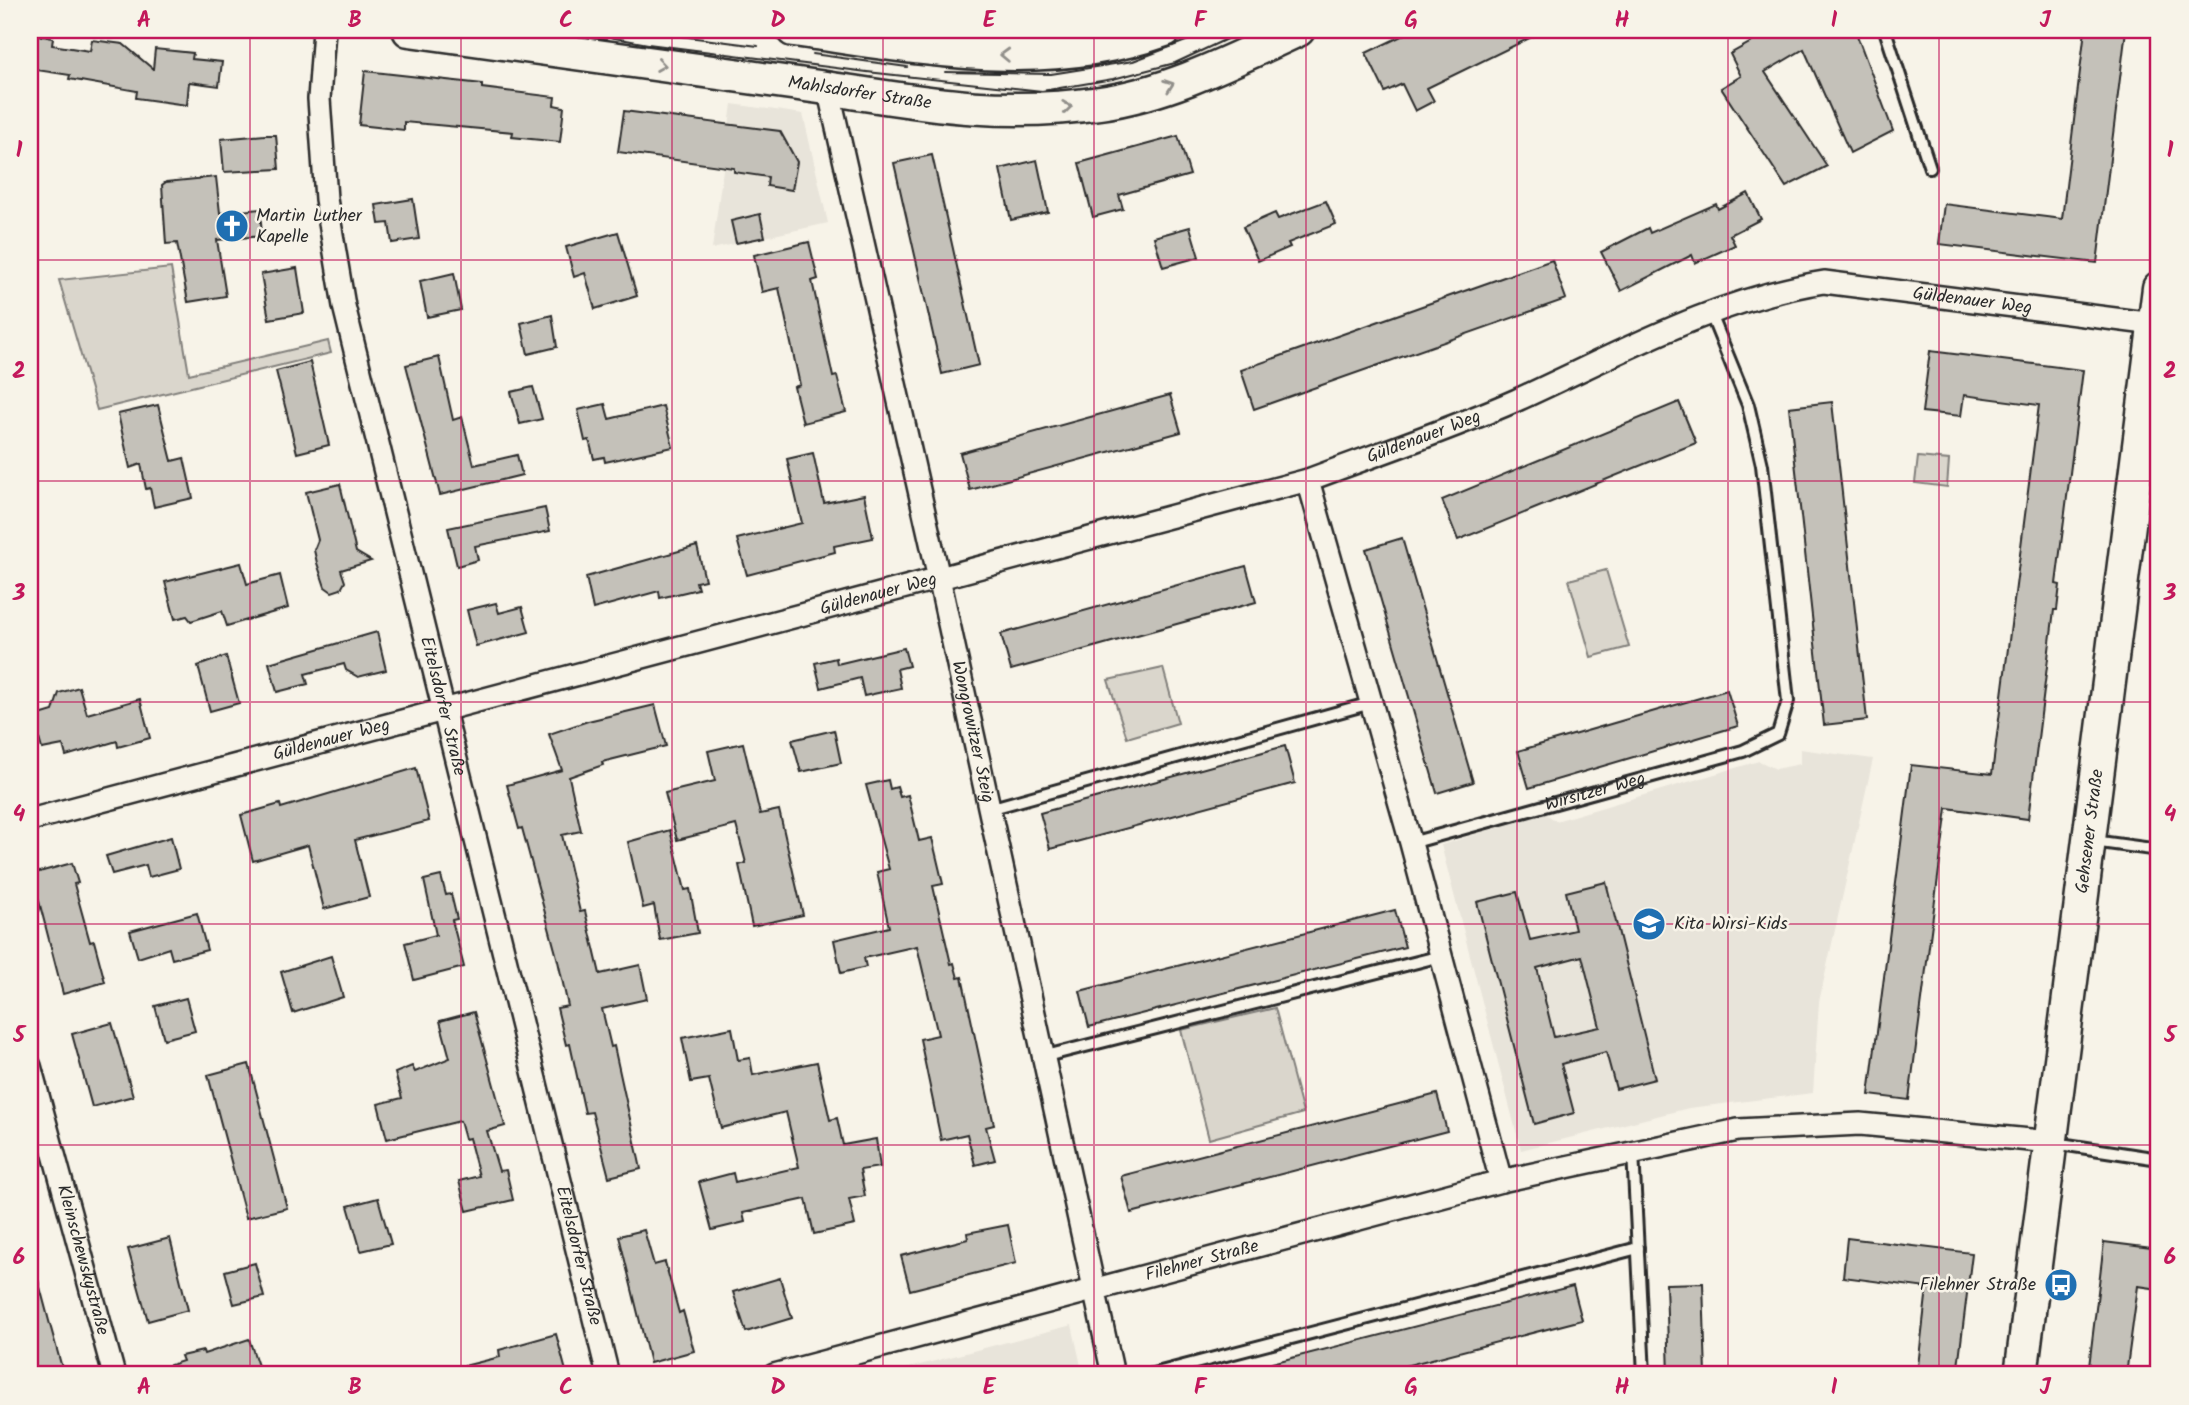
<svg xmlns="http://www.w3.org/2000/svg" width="2189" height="1405" viewBox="0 0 2189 1405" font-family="Kalam,sans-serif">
	<rect width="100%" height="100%" fill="#f7f3e8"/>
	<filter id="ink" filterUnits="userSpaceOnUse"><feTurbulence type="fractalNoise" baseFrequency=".0143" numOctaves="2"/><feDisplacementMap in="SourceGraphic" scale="14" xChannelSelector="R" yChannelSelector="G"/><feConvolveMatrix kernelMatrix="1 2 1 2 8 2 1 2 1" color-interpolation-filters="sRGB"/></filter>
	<g filter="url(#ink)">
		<g fill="#e8e4da">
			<path d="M 732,104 L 803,114 L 828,223 L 712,249 Z"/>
			<path d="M 1800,749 L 1873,759 L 1819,1002 L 1813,1093 L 1689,1108 L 1521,1150 L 1441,845 L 1545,813 L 1556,821 L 1759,761 L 1776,769 L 1800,764 Z"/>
			<path d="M 1072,1325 L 1083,1375 L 882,1375 Z"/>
		</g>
		<g fill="#dad6cc" stroke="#82807c" stroke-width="2">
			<path d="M 171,268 L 189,374 L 328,341 L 331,353 L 97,410 L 59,280 Z"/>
			<path d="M 1918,457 L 1949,460 L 1947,487 L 1915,483 Z"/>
			<path d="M 1606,570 L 1629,647 L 1591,657 L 1569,580 Z"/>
			<path d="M 1163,668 L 1178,723 L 1127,738 L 1108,680 Z"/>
			<path d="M 1275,1008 L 1303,1113 L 1209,1139 L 1181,1030 Z"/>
		</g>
		<g fill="#c4c1b9" stroke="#2b2b2b" stroke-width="2" fill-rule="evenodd">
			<path d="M 1414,30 L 1546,30 L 1427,88 L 1434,101 L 1415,111 L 1402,84 L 1385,92 L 1366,53 Z"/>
			<path d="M 1773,30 L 1855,30 L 1893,131 L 1850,153 L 1804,49 L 1765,72 L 1827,166 L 1786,187 L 1721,88 L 1741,76 L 1730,54 Z"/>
			<path d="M 2085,30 L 2126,30 L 2097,263 L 1939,244 L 1944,204 L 2062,219 Z"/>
			<path d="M 30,34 L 53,38 L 52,45 L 90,51 L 92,40 L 123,44 L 153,69 L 155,49 L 193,53 L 192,59 L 222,62 L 219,86 L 189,82 L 187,105 L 136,98 L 137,91 L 69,79 L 70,75 L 30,69 Z"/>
			<path d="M 365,71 L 482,84 L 482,88 L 555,97 L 554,105 L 564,107 L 560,142 L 512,137 L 513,132 L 404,122 L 404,130 L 359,125 Z"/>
			<path d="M 624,111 L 780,131 L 797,162 L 792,190 L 767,186 L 768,177 L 734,172 L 734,168 L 618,152 Z"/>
			<path d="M 265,135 L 276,135 L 279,169 L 224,172 L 221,139 Z"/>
			<path d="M 1178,136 L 1190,175 L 1119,195 L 1123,209 L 1093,217 L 1079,163 Z"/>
			<path d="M 932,155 L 979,365 L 942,374 L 894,163 Z"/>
			<path d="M 1037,160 L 1048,212 L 1011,220 L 1000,169 Z"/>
			<path d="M 216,177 L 220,213 L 260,209 L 262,236 L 217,240 L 226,296 L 188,302 L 177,243 L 166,244 L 162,185 L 166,182 Z"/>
			<path d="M 1748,193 L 1761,219 L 1730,235 L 1735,245 L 1695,263 L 1692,255 L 1621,291 L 1601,252 L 1648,228 L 1650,233 L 1716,204 L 1718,209 Z"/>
			<path d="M 413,199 L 419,239 L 392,243 L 389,223 L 379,224 L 376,205 Z"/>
			<path d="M 1326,201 L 1336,224 L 1288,243 L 1290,247 L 1258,261 L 1243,227 L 1275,213 L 1278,219 Z"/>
			<path d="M 760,214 L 765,237 L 736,243 L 731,221 Z"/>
			<path d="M 1190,227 L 1199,257 L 1163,267 L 1154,237 Z"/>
			<path d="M 618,232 L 637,296 L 595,309 L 585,273 L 574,277 L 566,247 Z"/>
			<path d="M 809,242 L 818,279 L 812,281 L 833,377 L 837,376 L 846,412 L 803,423 L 794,387 L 800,385 L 779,288 L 762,292 L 754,255 Z"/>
			<path d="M 1552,260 L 1566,299 L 1254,409 L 1241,370 Z"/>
			<path d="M 297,268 L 304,313 L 269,319 L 261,274 Z"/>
			<path d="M 454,273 L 461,310 L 427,317 L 420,281 Z"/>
			<path d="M 552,315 L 557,347 L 528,354 L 521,323 Z"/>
			<path d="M 1930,351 L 2083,370 L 2056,584 L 2060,585 L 2057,610 L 2054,610 L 2028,819 L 1947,808 L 1909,1100 L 1869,1095 L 1911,765 L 1992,774 L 2039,405 L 1964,395 L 1961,416 L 1922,412 Z"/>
			<path d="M 439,357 L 453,420 L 462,417 L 474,465 L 517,455 L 522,475 L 440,495 L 406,365 Z"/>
			<path d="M 310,362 L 329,445 L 297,453 L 276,371 Z"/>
			<path d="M 533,387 L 542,419 L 520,424 L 511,392 Z"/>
			<path d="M 1170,395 L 1181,432 L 970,490 L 960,453 Z"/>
			<path d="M 1679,402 L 1696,443 L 1458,540 L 1442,500 Z"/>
			<path d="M 1832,402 L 1867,720 L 1824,725 L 1789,407 Z"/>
			<path d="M 605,404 L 609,419 L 663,406 L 673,447 L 605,462 L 604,457 L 594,459 L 589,440 L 585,441 L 578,410 Z"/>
			<path d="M 158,405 L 172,461 L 184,458 L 193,498 L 154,507 L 150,488 L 146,489 L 141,464 L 130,468 L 118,414 Z"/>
			<path d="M 813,453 L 824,503 L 864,495 L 873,538 L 834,546 L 835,552 L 747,575 L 737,539 L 802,523 L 787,459 Z"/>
			<path d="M 340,484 L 356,552 L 371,561 L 341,570 L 345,582 L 341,589 L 332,592 L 325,587 L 317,563 L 314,550 L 318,540 L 306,492 Z"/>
			<path d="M 545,508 L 550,531 L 475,546 L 478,560 L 457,566 L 448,528 Z"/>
			<path d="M 1402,538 L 1473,782 L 1437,793 L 1366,549 Z"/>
			<path d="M 697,546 L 705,580 L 696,582 L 698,589 L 660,598 L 659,591 L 593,609 L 586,577 Z"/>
			<path d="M 241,563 L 247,584 L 280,575 L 288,608 L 227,626 L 222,611 L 191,621 L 187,616 L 175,619 L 165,582 Z"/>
			<path d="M 1246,566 L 1256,602 L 1011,670 L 1001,634 Z"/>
			<path d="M 496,603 L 499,613 L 522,607 L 529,632 L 476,646 L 467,610 Z"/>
			<path d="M 377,632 L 386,670 L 358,677 L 346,670 L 344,664 L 305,674 L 308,684 L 277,692 L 269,663 Z"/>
			<path d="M 904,648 L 909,666 L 897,669 L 901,688 L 864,696 L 860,678 L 821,688 L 815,663 L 836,658 L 837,664 Z"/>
			<path d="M 226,656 L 239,703 L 210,711 L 198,666 Z"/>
			<path d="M 79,687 L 87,714 L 140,699 L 150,738 L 118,747 L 117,741 L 66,756 L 63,745 L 42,749 L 33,717 L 53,711 L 59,693 Z"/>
			<path d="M 1727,690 L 1738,726 L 1529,788 L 1518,751 Z"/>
			<path d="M 655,705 L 666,746 L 602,762 L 603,765 L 569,777 L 581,831 L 562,835 L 580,912 L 585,911 L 600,974 L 640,965 L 647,999 L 602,1009 L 611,1047 L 614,1046 L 641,1169 L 609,1177 L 592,1112 L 585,1113 L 570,1044 L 566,1045 L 557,1008 L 568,1006 L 558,961 L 522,828 L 519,829 L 507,785 L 562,770 L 549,734 L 588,721 Z"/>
			<path d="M 834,730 L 841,763 L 801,772 L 792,740 Z"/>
			<path d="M 743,743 L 760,814 L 779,810 L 803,915 L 752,926 L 739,865 L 746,863 L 736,825 L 677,840 L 665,793 L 715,781 L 708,751 Z"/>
			<path d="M 1285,746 L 1295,783 L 1050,849 L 1040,813 Z"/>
			<path d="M 416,768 L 429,821 L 355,840 L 369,897 L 324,909 L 308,845 L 253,861 L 241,815 L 280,804 L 281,808 Z"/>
			<path d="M 888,780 L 890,789 L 897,787 L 900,797 L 908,795 L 919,841 L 932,838 L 943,884 L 933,886 L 951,964 L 954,963 L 958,978 L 962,977 L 994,1125 L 986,1127 L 995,1160 L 975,1165 L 967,1134 L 941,1140 L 920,1039 L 938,1035 L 917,946 L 864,958 L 866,967 L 841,973 L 834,940 L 889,927 L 877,872 L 889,869 L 866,785 Z"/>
			<path d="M 670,830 L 685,890 L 690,889 L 698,933 L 660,940 L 654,905 L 643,908 L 628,842 Z"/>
			<path d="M 171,837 L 179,869 L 149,877 L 146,865 L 112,874 L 106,856 Z"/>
			<path d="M 72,863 L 78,883 L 74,884 L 90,942 L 94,941 L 105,982 L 63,994 L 32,874 Z"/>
			<path d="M 441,876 L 446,895 L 451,894 L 457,919 L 452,920 L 464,967 L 414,980 L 405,943 L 436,935 L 424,880 Z"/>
			<path d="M 1606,882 L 1655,1079 L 1616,1089 L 1606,1052 L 1561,1064 L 1574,1113 L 1534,1124 L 1477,902 L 1517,892 L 1530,940 L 1575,930 L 1566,892 ZM 1582,956 L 1600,1027 L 1554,1037 L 1537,968 Z"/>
			<path d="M 1395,910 L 1405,947 L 1089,1027 L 1080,991 Z"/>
			<path d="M 197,913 L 207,950 L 172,959 L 169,948 L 138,958 L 130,931 Z"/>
			<path d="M 331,956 L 343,997 L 293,1013 L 281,972 Z"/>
			<path d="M 186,998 L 195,1031 L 164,1039 L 155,1006 Z"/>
			<path d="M 474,1012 L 505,1126 L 487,1131 L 499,1171 L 506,1170 L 513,1200 L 467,1211 L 459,1181 L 479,1176 L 469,1138 L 465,1139 L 460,1121 L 387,1139 L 378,1104 L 402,1098 L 395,1073 L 412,1066 L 415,1072 L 450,1058 L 440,1021 Z"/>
			<path d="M 112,1023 L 133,1096 L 92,1107 L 72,1034 Z"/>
			<path d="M 732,1028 L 738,1060 L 750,1058 L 753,1075 L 817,1062 L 830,1120 L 837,1118 L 843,1145 L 876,1139 L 880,1167 L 860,1170 L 865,1196 L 849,1199 L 855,1225 L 814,1234 L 806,1199 L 743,1213 L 745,1222 L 712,1230 L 699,1182 L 733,1173 L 735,1182 L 799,1167 L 786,1112 L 721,1128 L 709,1079 L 691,1082 L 682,1038 Z"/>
			<path d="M 249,1064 L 287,1208 L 246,1218 L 208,1075 Z"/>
			<path d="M 1437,1094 L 1447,1131 L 1131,1213 L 1121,1176 Z"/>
			<path d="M 378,1198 L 391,1244 L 361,1251 L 348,1206 Z"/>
			<path d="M 1008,1225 L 1016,1263 L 910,1290 L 901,1256 L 968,1239 L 967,1233 Z"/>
			<path d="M 644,1230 L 654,1265 L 665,1262 L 679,1313 L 683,1311 L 694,1351 L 650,1363 L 619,1236 Z"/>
			<path d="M 170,1238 L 188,1310 L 148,1321 L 128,1249 Z"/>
			<path d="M 1847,1238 L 1972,1253 L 1957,1375 L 1917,1375 L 1927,1288 L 1843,1277 Z"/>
			<path d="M 2104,1242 L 2159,1249 L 2159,1289 L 2138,1286 L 2126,1375 L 2088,1375 Z"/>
			<path d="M 255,1263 L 264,1297 L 234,1304 L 225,1271 Z"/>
			<path d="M 36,1272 L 49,1321 L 64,1375 L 34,1375 L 30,1359 L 30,1273 Z"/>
			<path d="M 780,1278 L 792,1318 L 746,1332 L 733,1292 Z"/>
			<path d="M 1703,1283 L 1706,1375 L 1669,1375 L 1666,1284 Z"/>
			<path d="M 1573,1286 L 1582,1320 L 1370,1375 L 1253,1375 L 1252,1368 Z"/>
			<path d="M 556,1334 L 567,1375 L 457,1375 L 456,1368 L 500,1357 L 499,1350 Z"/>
			<path d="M 249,1339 L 261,1375 L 152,1375 L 152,1371 L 183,1361 L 181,1356 L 203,1351 L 204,1354 Z"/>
		</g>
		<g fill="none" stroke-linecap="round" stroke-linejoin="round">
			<defs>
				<g id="service">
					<path d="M 1885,30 L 1930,168"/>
					<path d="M 989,809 L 1371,703"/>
					<path d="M 2093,841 L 2159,850"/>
					<path id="s1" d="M 1411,843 L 1743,751 L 1778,734 L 1788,701 L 1762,465 L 1748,405 L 1710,312"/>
					<path d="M 1042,1057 L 1441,956"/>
					<path d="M 2054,1143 L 2159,1159"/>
					<path d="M 1633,1151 L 1644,1375"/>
					<path d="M 1149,1375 L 1638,1248"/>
				</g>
				<g id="minor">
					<path id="s2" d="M 324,30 L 319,99 L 326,199 L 344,306 L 608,1375"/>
					<path id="s3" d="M 828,88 L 939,578 L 1113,1375"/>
					<path d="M 1308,480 L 1411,843 L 1501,1181"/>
					<path id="s4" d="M 30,820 L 1308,480 C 1377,454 1449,430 1517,400 C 1616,355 1715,299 1824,282 L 2154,324"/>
					<path id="s5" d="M 30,1066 L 114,1375"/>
					<path id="s6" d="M 774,1375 L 1501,1181 L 1738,1130 L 1860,1124 L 2051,1142"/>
				</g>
				<g id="secondary">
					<path id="s7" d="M 409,30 C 537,48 664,65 791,83 C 901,98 988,120 1100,103 C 1170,93 1235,59 1298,30"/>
					<path d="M 793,30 C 920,47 1040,74 1165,30"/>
					<path id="s8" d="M 2021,1375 L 2159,288"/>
				</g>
			</defs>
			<use href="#service" stroke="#2b2b2b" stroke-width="16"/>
			<use href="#minor" stroke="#2b2b2b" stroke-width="26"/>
			<use href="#secondary" stroke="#2b2b2b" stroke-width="37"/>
			<use href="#service" stroke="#f7f3e8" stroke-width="10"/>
			<use href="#minor" stroke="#f7f3e8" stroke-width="21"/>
			<use href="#secondary" stroke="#f7f3e8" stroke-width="32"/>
			<g stroke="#2b2b2b" stroke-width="2">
				<path d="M 571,30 L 648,44 L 867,72 L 1042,91 L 1113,79 L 1175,63 L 1246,30"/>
				<path d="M 634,30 L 758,46"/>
				<path d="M 813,54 L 907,67"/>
				<path d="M 945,72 L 1051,74 L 1133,61 L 1215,30"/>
			</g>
		</g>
		<defs><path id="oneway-chevron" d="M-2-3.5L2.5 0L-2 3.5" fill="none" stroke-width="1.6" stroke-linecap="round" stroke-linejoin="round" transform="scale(1.75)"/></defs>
		<g stroke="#918f8a">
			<use href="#oneway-chevron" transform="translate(1005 55) rotate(-178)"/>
			<use href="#oneway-chevron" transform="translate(661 65) rotate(8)"/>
			<use href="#oneway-chevron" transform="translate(1169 85) rotate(-20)"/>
			<use href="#oneway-chevron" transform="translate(1067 107) rotate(-7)"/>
		</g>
	</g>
	<path fill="none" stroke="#c2185b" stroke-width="2" stroke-opacity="0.55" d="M 250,30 L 250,1375M 461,30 L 461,1375M 672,30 L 672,1375M 883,30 L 883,1375M 1094,30 L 1094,1375M 1306,30 L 1306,1375M 1517,30 L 1517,1375M 1728,30 L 1728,1375M 1939,30 L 1939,1375M 30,260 L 2159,260M 30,481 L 2159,481M 30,702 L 2159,702M 30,924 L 2159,924M 30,1145 L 2159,1145"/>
	<defs>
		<symbol id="church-disc" viewBox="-11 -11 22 22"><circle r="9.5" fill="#1f6fb2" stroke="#f7f3e8"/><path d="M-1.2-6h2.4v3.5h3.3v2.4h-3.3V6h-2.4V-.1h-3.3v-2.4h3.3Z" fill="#fff"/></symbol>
		<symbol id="school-disc" viewBox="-11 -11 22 22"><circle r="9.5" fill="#1f6fb2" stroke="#f7f3e8"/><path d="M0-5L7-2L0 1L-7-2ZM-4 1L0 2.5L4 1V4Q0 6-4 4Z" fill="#fff"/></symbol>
		<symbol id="bus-disc" viewBox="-11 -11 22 22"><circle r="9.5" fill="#1f6fb2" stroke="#f7f3e8"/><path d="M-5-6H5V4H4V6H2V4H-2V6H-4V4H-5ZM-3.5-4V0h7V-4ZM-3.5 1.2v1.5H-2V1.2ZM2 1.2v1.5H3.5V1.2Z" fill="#fff"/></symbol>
	</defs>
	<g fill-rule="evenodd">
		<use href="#church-disc" x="213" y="207" width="38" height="38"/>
		<use href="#school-disc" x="1630" y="905" width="38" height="38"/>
		<use href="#bus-disc" x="2042" y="1266" width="38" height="38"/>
	</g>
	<g text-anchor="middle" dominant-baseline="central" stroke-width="5" stroke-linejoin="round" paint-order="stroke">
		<g font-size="18" fill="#2b2b2b" stroke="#f7f3e8">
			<text stroke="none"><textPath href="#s7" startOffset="455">Mahlsdorfer Straße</textPath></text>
			<text stroke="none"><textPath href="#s4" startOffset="2026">Güldenauer Weg</textPath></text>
			<text stroke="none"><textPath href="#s4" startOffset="1446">Güldenauer Weg</textPath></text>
			<text stroke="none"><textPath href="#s4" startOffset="878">Güldenauer Weg</textPath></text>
			<text stroke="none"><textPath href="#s2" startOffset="690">Eitelsdorfer Straße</textPath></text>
			<text stroke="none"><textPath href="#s3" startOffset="660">Wongrowitzer Steig</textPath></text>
			<text stroke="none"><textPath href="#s4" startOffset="312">Güldenauer Weg</textPath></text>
			<text stroke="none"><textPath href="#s1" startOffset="191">Wirsitzer Weg</textPath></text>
			<text stroke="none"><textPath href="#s8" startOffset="548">Gehsener Straße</textPath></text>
			<text stroke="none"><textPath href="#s2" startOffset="1256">Eitelsdorfer Straße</textPath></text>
			<text stroke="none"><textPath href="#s5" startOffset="201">Kleinschewskystraße</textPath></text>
			<text stroke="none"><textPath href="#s6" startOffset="443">Filehner Straße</textPath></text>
		</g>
		<g font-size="18" fill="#2b2b2b" stroke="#f7f3e8" text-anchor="start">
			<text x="256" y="216">Martin Luther<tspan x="256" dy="21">Kapelle</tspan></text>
			<text x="1674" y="924">Kita Wirsi-Kids</text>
			<text x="2036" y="1285" text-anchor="end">Filehner Straße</text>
		</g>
	</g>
	<rect width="2189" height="1405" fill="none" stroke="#f7f3e8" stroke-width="77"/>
	<rect x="38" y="38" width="2112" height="1328" fill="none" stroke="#c2185b" stroke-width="2.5"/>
	<g font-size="23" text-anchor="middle" font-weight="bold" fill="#c2185b">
		<text x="144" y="27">A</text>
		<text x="355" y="27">B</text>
		<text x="566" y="27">C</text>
		<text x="778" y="27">D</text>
		<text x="989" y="27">E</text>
		<text x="1200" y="27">F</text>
		<text x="1411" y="27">G</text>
		<text x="1622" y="27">H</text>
		<text x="1834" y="27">I</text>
		<text x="2045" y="27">J</text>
		<text x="19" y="157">1</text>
		<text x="2170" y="157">1</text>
		<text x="19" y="378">2</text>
		<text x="2170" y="378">2</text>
		<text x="19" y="600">3</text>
		<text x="2170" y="600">3</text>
		<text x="19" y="821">4</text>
		<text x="2170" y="821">4</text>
		<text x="19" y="1042">5</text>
		<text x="2170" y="1042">5</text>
		<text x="19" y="1264">6</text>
		<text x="2170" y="1264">6</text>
		<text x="144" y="1394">A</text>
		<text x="355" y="1394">B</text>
		<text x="566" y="1394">C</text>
		<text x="778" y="1394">D</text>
		<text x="989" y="1394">E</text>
		<text x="1200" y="1394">F</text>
		<text x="1411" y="1394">G</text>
		<text x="1622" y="1394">H</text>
		<text x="1834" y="1394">I</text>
		<text x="2045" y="1394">J</text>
	</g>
</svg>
